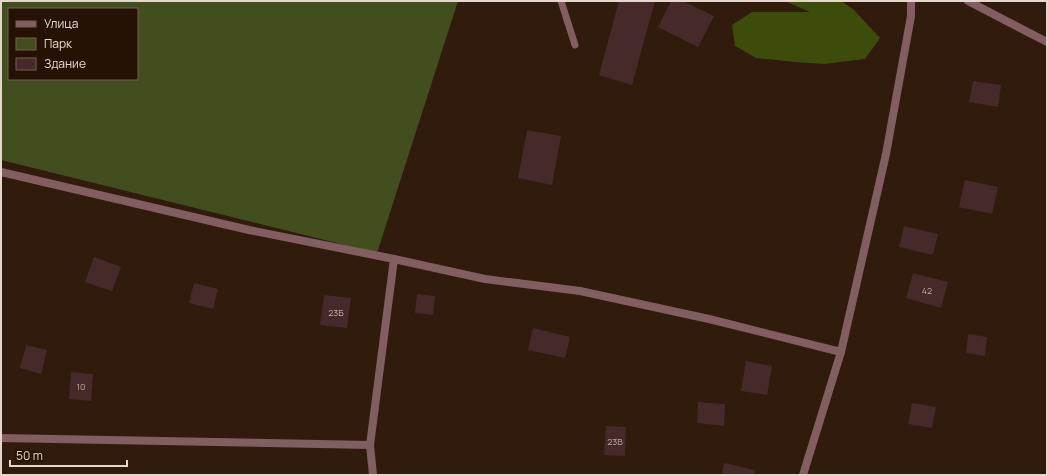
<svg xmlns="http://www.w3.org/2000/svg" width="1048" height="476" viewBox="0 0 1048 476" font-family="Manrope,sans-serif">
	<rect width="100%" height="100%" fill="#301b0d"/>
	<path fill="#424e1e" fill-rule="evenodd" d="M 1,1 L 458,1 L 377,253 L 1,160 ZM 9,9 L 137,9 L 137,79 L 9,79 Z"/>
	<path fill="#3e4c0b" d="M 785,1 L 841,1 L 853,9 L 880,38 L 865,59 L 824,64 L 795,62 L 756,58 L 735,46 L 732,25 L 752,12 L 810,12 Z"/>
	<g fill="#452a29">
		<path d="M 619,1 L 655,1 L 632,85 L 599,75 Z"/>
		<path d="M 671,1 L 683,1 L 714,16 L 698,47 L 658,27 Z"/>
		<path d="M 973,81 L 1001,85 L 998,107 L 969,102 Z"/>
		<path d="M 527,130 L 561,136 L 552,185 L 518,178 Z"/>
		<path d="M 965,180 L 998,187 L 992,214 L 959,207 Z"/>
		<path d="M 904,226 L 938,234 L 933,255 L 899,247 Z"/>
		<path d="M 94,257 L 121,267 L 112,291 L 85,282 Z"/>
		<path d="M 913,273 L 948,282 L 941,308 L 906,298 Z"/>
		<path d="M 194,283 L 218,289 L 213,309 L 189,303 Z"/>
		<path d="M 417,294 L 435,296 L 433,315 L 415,313 Z"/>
		<path d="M 324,295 L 351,298 L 347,328 L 320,325 Z"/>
		<path d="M 533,328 L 570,337 L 565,358 L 528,350 Z"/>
		<path d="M 968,334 L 987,337 L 985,356 L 966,353 Z"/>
		<path d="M 26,345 L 47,350 L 41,374 L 20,368 Z"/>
		<path d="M 746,361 L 772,366 L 767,395 L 741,391 Z"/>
		<path d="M 71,372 L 93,374 L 91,401 L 69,399 Z"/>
		<path d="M 698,402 L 725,404 L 724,426 L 697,423 Z"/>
		<path d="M 912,403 L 936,407 L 932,428 L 908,424 Z"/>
		<path d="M 606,426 L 626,427 L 625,456 L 604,455 Z"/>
		<path d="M 724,463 L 755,470 L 754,475 L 722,475 Z"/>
	</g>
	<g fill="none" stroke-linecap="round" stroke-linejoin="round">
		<path stroke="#835e60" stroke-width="7" d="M 561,1 L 575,45"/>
		<g stroke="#835e60" stroke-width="8">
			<path d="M 1,172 L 249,230 L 394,259 L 485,279 L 580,291 L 709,319 L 841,352"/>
			<path d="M 1,438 L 370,445"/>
			<path d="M 373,475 L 370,445 L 394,259"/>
			<path d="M 803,475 L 841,352 L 886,154 L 911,16 L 911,1"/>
		</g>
		<path stroke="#835e60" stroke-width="8" d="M 968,1 L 1047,42"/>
	</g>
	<g text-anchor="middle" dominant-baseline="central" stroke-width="3.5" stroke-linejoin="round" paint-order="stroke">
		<g font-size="9" fill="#beaca5">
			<text x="927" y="290">42</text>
			<text x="336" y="312">23Б</text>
			<text x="81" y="386">10</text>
			<text x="615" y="441">23В</text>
		</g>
	</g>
	<rect width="1048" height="476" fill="none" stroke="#e6d7ce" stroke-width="4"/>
	<rect x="8" y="8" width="130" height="72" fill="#261205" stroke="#736155"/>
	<rect x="16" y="21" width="20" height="6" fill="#835e60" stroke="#736155"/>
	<text x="44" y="28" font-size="12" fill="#e6d7ce">Улица</text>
	<rect x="16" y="38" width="20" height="12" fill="#424e1e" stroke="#736155"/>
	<text x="44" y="48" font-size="12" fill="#e6d7ce">Парк</text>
	<rect x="16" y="58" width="20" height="12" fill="#452a29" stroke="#736155"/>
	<text x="44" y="68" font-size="12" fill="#e6d7ce">Здание</text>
	<path d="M10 460v6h117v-6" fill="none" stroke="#e6d7ce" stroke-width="2"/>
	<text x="16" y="460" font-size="12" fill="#e6d7ce" stroke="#261205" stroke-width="3" paint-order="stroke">50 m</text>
</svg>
